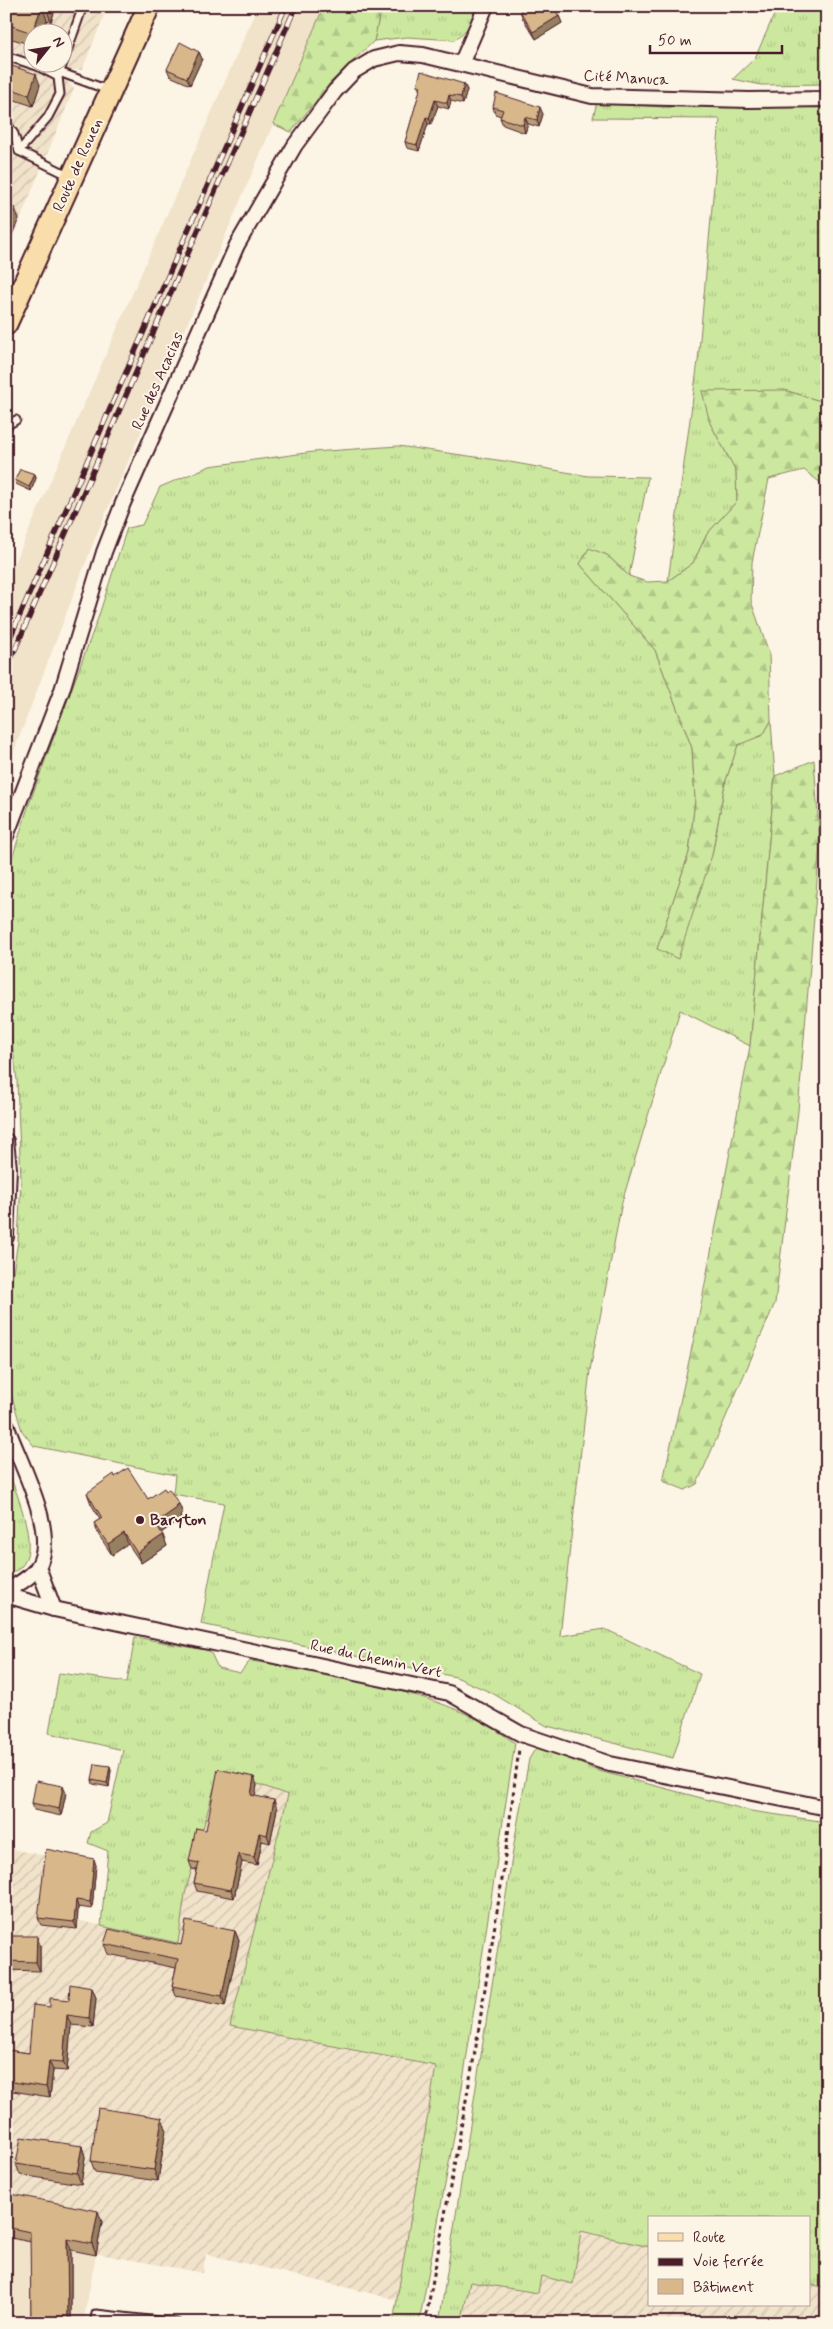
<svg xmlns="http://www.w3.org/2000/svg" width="833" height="2329" viewBox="0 0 833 2329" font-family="Mynerve,sans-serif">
	<defs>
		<pattern id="industrial-furrows" width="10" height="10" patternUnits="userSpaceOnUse" patternTransform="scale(1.25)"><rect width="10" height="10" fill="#f1e2ca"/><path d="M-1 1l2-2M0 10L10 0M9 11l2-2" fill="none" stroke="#d0c1ae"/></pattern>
		<pattern id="grass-tufts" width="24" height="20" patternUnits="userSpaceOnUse" patternTransform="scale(1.25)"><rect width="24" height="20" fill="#cce89f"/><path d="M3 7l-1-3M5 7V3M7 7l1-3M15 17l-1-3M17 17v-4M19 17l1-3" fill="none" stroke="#b1c789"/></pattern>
		<pattern id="forest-firs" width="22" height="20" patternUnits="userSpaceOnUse" patternTransform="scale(1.25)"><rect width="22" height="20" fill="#cce89f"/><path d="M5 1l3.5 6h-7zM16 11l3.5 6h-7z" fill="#b1c789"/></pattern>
	</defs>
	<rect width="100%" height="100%" fill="#fcf5e5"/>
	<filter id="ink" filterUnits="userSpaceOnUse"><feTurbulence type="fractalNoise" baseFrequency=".02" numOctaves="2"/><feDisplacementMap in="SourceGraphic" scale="10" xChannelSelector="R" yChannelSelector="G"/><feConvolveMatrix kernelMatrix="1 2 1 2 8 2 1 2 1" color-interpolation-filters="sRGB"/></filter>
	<g filter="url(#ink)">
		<g fill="#f1e2ca">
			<path d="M 258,6 L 324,6 L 94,541 L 6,772 L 6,583 Z"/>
			<path d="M 6,2237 L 96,2255 L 83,2323 L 6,2323 Z"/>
		</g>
		<g fill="url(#industrial-furrows)" fill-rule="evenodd">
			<path d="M 6,6 L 108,6 L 82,70 L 70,70 L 67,81 L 74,89 L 6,253 ZM 32,32 L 62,32 L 62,62 L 32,62 Z"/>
			<path d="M 219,1770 L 288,1795 L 230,2026 L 436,2066 L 398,2300 L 206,2254 L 203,2273 L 6,2237 L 6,1848 L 83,1863 L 77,1920 L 178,1943 L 185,1894 Z"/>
			<path d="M 581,2231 L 649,2247 L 649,2305 L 809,2305 L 809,2284 L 827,2288 L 827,2323 L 461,2323 L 470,2282 L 538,2293 L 540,2276 Z"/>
		</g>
		<g fill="url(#grass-tufts)" stroke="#8b8465">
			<path d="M 386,6 L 482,6 L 471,25 L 455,40 L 407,37 L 374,41 L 379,17 Z"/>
			<path d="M 778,6 L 827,6 L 827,84 L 761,85 L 733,79 L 755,58 Z"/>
			<path d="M 597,102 L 662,107 L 827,106 L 827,403 L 784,390 L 710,423 L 736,471 L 737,501 L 707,534 L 693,563 L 668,581 L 698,361 L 720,119 L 593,118 Z"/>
			<path d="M 398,446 L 504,461 L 588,476 L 648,477 L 629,576 L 607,555 L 589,549 L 580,564 L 655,650 L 692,748 L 695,800 L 689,853 L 657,949 L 712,855 L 725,783 L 738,744 L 763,735 L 771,721 L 775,776 L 750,1046 L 680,1010 L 622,1202 L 590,1370 L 560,1636 L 605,1629 L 700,1674 L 673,1758 L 547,1726 L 492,1693 L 456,1677 L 201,1624 L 224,1503 L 173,1494 L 175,1475 L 34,1446 L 22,1431 L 10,1390 L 7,1310 L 18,1241 L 21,1179 L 17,1080 L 6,998 L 6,878 L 29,804 L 98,618 L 127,528 L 142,525 L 160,487 L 210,466 L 313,452 Z"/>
			<path d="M 6,1465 C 14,1488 42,1548 20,1568 C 16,1571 10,1573 6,1575 Z"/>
			<path d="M 135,1637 L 210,1651 L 218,1668 L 240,1673 L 250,1661 C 284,1665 318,1673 352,1680 C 412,1693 464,1705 515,1743 L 456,2126 L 419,2323 L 393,2323 L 436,2066 L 230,2026 L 288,1795 L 219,1770 L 185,1894 L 178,1943 L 101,1926 L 108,1851 L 88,1843 L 91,1832 L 107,1823 L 123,1750 L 49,1733 L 59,1673 L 127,1682 Z"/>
			<path d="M 537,1746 L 599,1771 L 751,1811 L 827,1822 L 827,2288 L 809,2284 L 809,2218 L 649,2218 L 649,2247 L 581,2231 L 573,2284 L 541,2276 L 538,2293 L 470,2282 L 461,2323 L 439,2323 L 515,1838 L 529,1759 Z"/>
		</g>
		<g fill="url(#forest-firs)" stroke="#8b8465">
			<path d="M 324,6 L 333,6 L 337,9 L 341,6 L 386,6 L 379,17 L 374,41 L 331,82 L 291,132 L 273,124 Z"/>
			<path d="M 784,390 L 827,403 L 827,488 L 804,470 L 769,479 L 752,562 L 751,601 L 769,653 L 771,721 L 763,735 L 738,745 L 725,783 L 712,855 L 678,959 L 657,949 L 689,853 L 695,800 L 692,748 L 655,650 L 580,564 L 589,548 L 607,555 L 629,576 L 647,582 L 668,581 L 693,563 L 707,534 L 737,501 L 736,471 L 710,423 L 702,391 Z"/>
			<path d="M 814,760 L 820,845 L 798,1111 L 775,1303 L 697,1484 L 685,1490 L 663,1481 L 700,1310 L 750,1046 L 775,776 Z"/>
		</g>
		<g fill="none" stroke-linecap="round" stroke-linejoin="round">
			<defs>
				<g id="service">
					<path d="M 6,56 L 37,66 L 58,77 L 60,94 L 48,117 L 19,151 L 70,176"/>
					<path d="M 59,72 L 108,90"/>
					<path d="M 58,77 L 83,6"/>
					<path d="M 6,122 L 14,134 L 19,151"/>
					<path d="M 6,426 L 16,420"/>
					<path d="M 94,2323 L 96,2314 L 177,2323"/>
				</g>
				<g id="minor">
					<path d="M 461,64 L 486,6"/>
					<path d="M 6,836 L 62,690 L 104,552 L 123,503 L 237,245 L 295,145 L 335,91 L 354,71 L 374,59 L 399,53 L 423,55 L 592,96 L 749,100 L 827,99"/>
					<path d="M 6,1141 L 9,1168 L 6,1237"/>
					<path d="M 6,1424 C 17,1459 61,1534 37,1568 C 30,1578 17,1585 6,1591"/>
					<path d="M 38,1567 L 54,1609"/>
					<path d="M 6,1595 L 54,1609 L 449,1693 L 521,1734 L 610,1764 L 827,1808"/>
				</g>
				<path id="primary" d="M 6,324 L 149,6"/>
			</defs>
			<use href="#service" stroke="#4a1f2b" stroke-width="11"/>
			<use href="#minor" stroke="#4a1f2b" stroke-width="18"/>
			<use href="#primary" stroke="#4a1f2b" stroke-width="25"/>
			<path stroke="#4a1f2b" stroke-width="3" stroke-dasharray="4 4" stroke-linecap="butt" d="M 425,2323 L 476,2046 L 503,1873 L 519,1749"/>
			<use href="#service" stroke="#fcf5e5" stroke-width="7"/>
			<use href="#minor" stroke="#fcf5e5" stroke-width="14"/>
			<use href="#primary" stroke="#f9deab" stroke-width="21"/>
			<defs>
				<g id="rail">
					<path d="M 6,647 L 286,6"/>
					<path d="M 6,670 L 296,6"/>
				</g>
			</defs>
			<use href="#rail" stroke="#4a1f2b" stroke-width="5.5"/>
			<use href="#rail" stroke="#fcf5e5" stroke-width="4" stroke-dasharray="11" stroke-linecap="butt"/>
		</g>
		<g fill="#ba9d78" stroke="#4a1f2b">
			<path d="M 6,6 L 56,6 L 51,22 L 47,20 L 43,32 L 32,32 L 32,45 L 6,37 Z"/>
			<path d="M 520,11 L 559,16 L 562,23 L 536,39 L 523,19 Z"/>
			<path d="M 199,52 L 202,59 L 190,85 L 170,76 L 167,69 Z"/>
			<path d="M 6,64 L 40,85 L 33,106 L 6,97 Z"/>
			<path d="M 464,84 L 467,90 L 463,104 L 451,101 L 449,109 L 438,106 L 431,124 L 428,124 L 419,151 L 407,148 L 405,142 L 420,91 L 417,85 Z"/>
			<path d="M 493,107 L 543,114 L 539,127 L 528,124 L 525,133 L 503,125 L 500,118 L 501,116 L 495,114 Z"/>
			<path d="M 35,474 L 36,478 L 31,491 L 16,484 L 15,480 Z"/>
			<path d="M 115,1477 L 148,1499 L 166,1491 L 179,1504 L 183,1514 L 180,1516 L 181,1519 L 161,1533 L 167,1546 L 141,1563 L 128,1544 L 112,1555 L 98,1534 L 94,1523 L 100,1519 L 91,1504 L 87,1493 Z"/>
			<path d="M 111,1770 L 109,1787 L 93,1784 L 92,1780 Z"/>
			<path d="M 257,1785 L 255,1796 L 277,1809 L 270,1843 L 262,1841 L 257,1865 L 242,1862 L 234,1898 L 197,1891 L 194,1883 L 197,1870 L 192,1869 L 189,1861 L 206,1830 Z"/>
			<path d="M 66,1793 L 61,1816 L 34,1810 L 32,1803 Z"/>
			<path d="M 96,1865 L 92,1909 L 78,1907 L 77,1929 L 41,1925 L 38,1918 Z"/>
			<path d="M 235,1931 L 239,1941 L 225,2006 L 176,1996 L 172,1986 L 176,1968 L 108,1954 L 104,1944 L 181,1945 Z"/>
			<path d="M 6,1936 L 40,1945 L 40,1971 L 6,1970 Z"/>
			<path d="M 92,1988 L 96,1998 L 93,2027 L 71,2025 L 67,2071 L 53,2070 L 50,2097 L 6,2090 L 6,2050 L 29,2053 L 50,2007 L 69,2000 Z"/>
			<path d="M 166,2129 L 158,2181 L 95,2172 L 91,2161 Z"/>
			<path d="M 82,2146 L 85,2157 L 81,2184 L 20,2175 L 16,2164 Z"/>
			<path d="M 6,2193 L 102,2222 L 96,2255 L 71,2250 L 71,2323 L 32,2323 L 31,2320 L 31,2242 L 6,2237 Z"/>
		</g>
		<g fill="#978061" stroke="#4a1f2b">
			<path d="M 42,6 L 47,20 L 43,32 L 33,32 Z"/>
			<path d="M 47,6 L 56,6 L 51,22 L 46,8 Z"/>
			<path d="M 559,16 L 562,23 L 536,39 L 533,32 Z"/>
			<path d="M 199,52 L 202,59 L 190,85 L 187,78 Z"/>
			<path d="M 36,74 L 40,85 L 33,106 L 29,95 Z"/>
			<path d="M 464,84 L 467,90 L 463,104 L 461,97 Z"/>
			<path d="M 449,95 L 451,101 L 449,109 L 447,103 Z"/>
			<path d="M 435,100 L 438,106 L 431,124 L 429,118 Z"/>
			<path d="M 540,107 L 543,114 L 539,127 L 537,120 Z"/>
			<path d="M 426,117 L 428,124 L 419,151 L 417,145 Z"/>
			<path d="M 525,117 L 528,124 L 525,133 L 523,125 Z"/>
			<path d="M 15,208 L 19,219 L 6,248 L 6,228 Z"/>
			<path d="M 35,474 L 36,478 L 31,491 L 29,487 Z"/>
			<path d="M 179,1504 L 183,1514 L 180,1516 L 181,1519 L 159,1534 L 155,1523 Z"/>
			<path d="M 124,1533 L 128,1544 L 112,1555 L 108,1544 Z"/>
			<path d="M 163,1535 L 167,1546 L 141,1563 L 137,1553 Z"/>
			<path d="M 110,1766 L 111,1770 L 109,1787 L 107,1783 Z"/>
			<path d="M 254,1777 L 257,1785 L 254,1803 L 251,1795 Z"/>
			<path d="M 63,1786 L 66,1793 L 61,1816 L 59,1809 Z"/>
			<path d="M 274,1800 L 277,1809 L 270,1843 L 267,1835 Z"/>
			<path d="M 259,1833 L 262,1841 L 257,1865 L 254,1857 Z"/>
			<path d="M 239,1854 L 242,1862 L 234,1898 L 231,1890 Z"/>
			<path d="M 94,1859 L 96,1865 L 92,1909 L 90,1902 Z"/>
			<path d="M 76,1900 L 78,1907 L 77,1929 L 74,1922 Z"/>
			<path d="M 235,1931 L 239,1941 L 225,2006 L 222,1996 Z"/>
			<path d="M 37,1936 L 40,1945 L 40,1971 L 36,1962 Z"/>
			<path d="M 92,1988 L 96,1998 L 93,2027 L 89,2018 Z"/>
			<path d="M 67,2015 L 71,2025 L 67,2071 L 63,2062 Z"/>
			<path d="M 49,2061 L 53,2070 L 50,2097 L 46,2087 Z"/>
			<path d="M 162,2118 L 166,2129 L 158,2181 L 154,2170 Z"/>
			<path d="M 82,2146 L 85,2157 L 81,2184 L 77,2173 Z"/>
			<path d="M 98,2211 L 102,2222 L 96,2255 L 92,2244 Z"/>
			<path d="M 67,2239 L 71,2250 L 71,2323 L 69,2323 L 68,2320 Z"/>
		</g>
		<g fill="#d8b78b" stroke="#4a1f2b">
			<path d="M 6,6 L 47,6 L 46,8 L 42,6 L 32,33 L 6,24 Z"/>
			<path d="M 528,6 L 553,6 L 559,16 L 533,32 L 520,11 Z"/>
			<path d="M 180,42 L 199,52 L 187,78 L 167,69 Z"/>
			<path d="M 6,64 L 36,74 L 29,95 L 6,87 Z"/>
			<path d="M 421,71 L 464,84 L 461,97 L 449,95 L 447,103 L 435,100 L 429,118 L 426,117 L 417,145 L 405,142 L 421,86 L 417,85 Z"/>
			<path d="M 496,93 L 540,107 L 537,120 L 525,117 L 523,125 L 500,118 L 503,110 L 493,107 Z"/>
			<path d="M 6,205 L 15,208 L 6,228 Z"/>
			<path d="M 20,469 L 35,474 L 29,487 L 15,480 Z"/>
			<path d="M 128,1468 L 148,1499 L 164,1488 L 166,1491 L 169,1489 L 179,1504 L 175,1506 L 177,1508 L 155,1523 L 163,1535 L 137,1553 L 124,1533 L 108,1544 L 94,1523 L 102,1518 L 87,1493 L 114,1474 L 115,1477 Z"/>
			<path d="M 95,1764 L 110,1766 L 107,1783 L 92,1780 Z"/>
			<path d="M 218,1769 L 254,1777 L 251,1795 L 274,1800 L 267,1835 L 259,1833 L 254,1857 L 239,1854 L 231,1890 L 194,1883 L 199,1863 L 189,1861 L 196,1828 L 206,1830 Z"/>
			<path d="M 36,1781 L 63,1786 L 59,1809 L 32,1803 Z"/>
			<path d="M 46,1849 L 94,1859 L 90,1902 L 76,1900 L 74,1922 L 38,1918 Z"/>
			<path d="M 186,1921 L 235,1931 L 222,1996 L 172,1986 L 178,1959 L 104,1944 L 109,1929 L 181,1945 Z"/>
			<path d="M 6,1936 L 37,1936 L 36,1962 L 6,1961 Z"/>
			<path d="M 70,1984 L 92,1988 L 89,2018 L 67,2015 L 63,2062 L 49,2061 L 46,2087 L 6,2081 L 6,2050 L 29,2053 L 33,2005 L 50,2007 L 50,1998 L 69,2000 Z"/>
			<path d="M 98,2108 L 162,2118 L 154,2170 L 91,2161 Z"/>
			<path d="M 21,2137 L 82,2146 L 77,2173 L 16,2164 Z"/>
			<path d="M 6,2193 L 98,2211 L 92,2244 L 67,2239 L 68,2320 L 31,2320 L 30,2232 L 6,2227 Z"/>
		</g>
	</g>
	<circle fill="#4a1f2b" stroke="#fcf5e5" stroke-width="2" cx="140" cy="1520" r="5"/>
	<g text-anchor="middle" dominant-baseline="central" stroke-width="4" stroke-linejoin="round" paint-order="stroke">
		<g font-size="16" fill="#4a1f2b" stroke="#fcf5e5">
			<text transform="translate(626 78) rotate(3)">Cité Manuca</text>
			<text transform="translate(78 165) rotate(-66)">Route de Rouen</text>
			<text transform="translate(158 381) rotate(-66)">Rue des Acacias</text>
			<text transform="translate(376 1659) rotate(12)">Rue du Chemin Vert</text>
		</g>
		<g font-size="16" font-weight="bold" fill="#4a1f2b" stroke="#fcf5e5" text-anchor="start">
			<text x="150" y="1520">Baryton</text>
		</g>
	</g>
	<rect width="833" height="2329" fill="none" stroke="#fcf5e5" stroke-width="25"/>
	<rect x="12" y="12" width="808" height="2304" fill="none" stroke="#4a1f2b" stroke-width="2" filter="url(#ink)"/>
	<rect x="648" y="2216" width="162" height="90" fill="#fcf5e5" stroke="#b59f9b"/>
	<rect x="658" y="2233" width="25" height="8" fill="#f9deab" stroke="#b59f9b"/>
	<text x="693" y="2242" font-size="15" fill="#4a1f2b">Route</text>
	<rect x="658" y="2258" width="25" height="8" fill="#4a1f2b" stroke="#b59f9b"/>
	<text x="693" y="2266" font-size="15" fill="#4a1f2b">Voie ferrée</text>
	<rect x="658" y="2279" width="25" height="15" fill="#d8b78b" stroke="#b59f9b"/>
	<text x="693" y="2292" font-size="15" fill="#4a1f2b">Bâtiment</text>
	<g transform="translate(48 48) rotate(60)"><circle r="24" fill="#fcf5e5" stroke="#b59f9b"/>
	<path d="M0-4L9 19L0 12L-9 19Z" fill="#4a1f2b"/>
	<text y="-8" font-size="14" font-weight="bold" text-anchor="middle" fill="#4a1f2b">N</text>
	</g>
	<path d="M650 45v8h132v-8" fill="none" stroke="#4a1f2b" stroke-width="2.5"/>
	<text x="658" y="45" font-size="15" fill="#4a1f2b" stroke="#fcf5e5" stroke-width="4" paint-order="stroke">50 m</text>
</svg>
